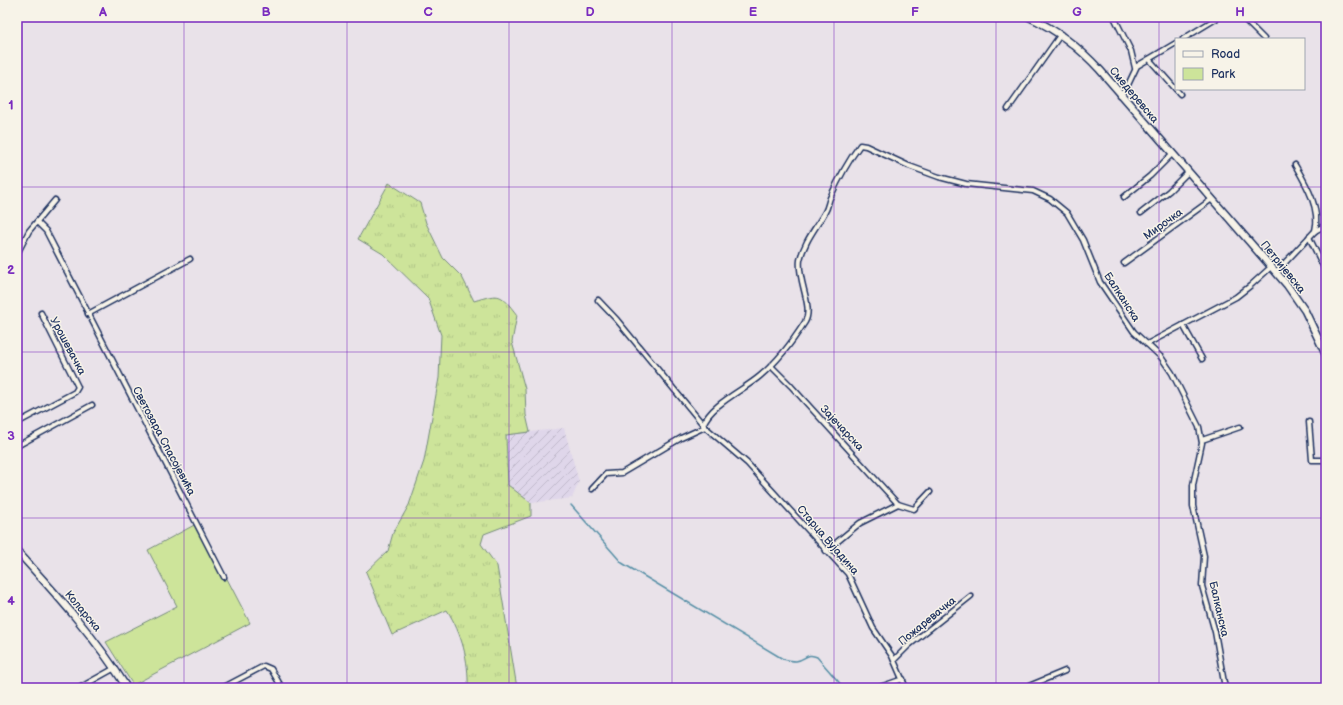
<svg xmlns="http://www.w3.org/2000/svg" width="1343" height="705" viewBox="0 0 1343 705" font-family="'Balsamiq Sans',sans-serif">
	<defs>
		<pattern id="industrial-furrows" width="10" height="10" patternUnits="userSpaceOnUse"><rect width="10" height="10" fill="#dfd6ea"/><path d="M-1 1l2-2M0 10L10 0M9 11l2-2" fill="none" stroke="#bfb8cb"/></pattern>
		<pattern id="grass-tufts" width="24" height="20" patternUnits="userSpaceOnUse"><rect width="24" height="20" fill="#cde49a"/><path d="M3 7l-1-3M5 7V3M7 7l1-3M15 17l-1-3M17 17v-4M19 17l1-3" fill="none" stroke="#afc487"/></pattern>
	</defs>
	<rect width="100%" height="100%" fill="#e9e2e9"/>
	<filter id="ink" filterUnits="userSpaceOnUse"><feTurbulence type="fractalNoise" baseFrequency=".025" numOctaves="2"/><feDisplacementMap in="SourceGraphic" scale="8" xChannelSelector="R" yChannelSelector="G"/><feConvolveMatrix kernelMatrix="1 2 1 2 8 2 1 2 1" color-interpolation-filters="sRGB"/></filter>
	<g filter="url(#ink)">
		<path fill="url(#industrial-furrows)" d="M 564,428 L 579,482 L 572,498 L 531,503 L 508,485 L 506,435 Z"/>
		<path fill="url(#grass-tufts)" stroke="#748a7c" d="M 389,183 L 420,203 L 426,223 L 443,258 L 462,277 L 474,301 C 501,293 500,293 517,315 L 512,342 L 525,389 L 526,415 L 530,432 L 506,435 L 508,485 L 531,503 L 531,516 L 484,534 L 481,544 L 497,566 L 517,688 L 468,688 C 469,661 462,634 447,610 L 392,635 L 366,572 L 388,551 L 393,533 L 409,505 L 424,461 L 439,378 L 441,335 L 428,298 L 383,254 L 358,239 Z"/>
		<path fill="#cde49a" stroke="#748a7c" d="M 198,523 L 250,623 L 133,685 L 106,642 L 177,606 L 148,550 Z"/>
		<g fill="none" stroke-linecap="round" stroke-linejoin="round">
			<path stroke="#568fa6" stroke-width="1.5" d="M 571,505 L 622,563 L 783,659 C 787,660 792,661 796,661 C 805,660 807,652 817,657 L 844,688"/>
			<defs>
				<g id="street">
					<path d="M 1114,17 L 1131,51 L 1135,68"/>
					<path d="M 1242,17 L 1264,39"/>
					<path d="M 1183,39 L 1219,17"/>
					<path d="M 1149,59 L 1180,94"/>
					<path d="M 1120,95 L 1127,87 L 1137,66 L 1176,43"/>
					<path d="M 1008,109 L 1061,34"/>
					<path d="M 1295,165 C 1306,184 1321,209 1315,231"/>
					<path d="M 1124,197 L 1150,176 L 1172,154"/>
					<path d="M 1141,213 L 1169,191 L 1188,172"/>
					<path d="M 37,222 L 46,231 L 224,577"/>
					<path d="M 1309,237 L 1326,272"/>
					<path d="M 17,254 L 29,231 L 55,200"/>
					<path d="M 1124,263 L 1212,199"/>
					<path d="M 1276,272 L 1315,231 L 1326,225"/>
					<path d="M 598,300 L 617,320 L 705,427 L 747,463 L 848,574 L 873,628 L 892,656 L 906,688"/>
					<path d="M 88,314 L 190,259"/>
					<path d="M 1183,325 L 1202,359"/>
					<path d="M 1147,344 L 1236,297 L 1250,286 L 1271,267"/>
					<path d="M 771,366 L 791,386 L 898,504"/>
					<path d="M 1309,422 L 1312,460 L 1326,460"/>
					<path d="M 17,423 L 75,392 L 78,387 L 41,313"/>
					<path d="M 703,425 C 711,404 744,390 760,376 C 777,362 793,341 805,322 C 814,307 797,280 800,260 C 804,242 816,228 825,212 C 828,207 828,203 830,198 C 838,180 849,160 860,145 L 866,146 L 909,166 L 939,177 L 966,184 L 1033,191 L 1050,199 L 1067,213 L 1083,240 L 1100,282 L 1134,332 L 1161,357 L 1172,373 L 1199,427 L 1202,443 L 1193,485 L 1193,506 L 1204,556 L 1202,586 L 1215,632 L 1225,688"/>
					<path d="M 1202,440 L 1240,427"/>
					<path d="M 17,446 L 92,405"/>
					<path d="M 592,489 L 606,474 L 622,473 L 681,438 L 705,427"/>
					<path d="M 826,551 L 860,523 L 898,504 L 914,509 L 930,492"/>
					<path d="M 894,660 L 908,646 L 971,596"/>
					<path d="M 79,688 L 115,668"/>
					<path d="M 222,688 L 264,666 L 271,669 L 282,688"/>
					<path d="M 877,688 L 903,679"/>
					<path d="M 1024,688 L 1065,671"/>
				</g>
				<g id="secondary">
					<path d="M 1029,17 C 1057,30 1079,47 1100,70 L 1287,285 L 1305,311 L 1326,355"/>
					<path d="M 17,551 C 57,595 96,638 127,688"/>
				</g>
			</defs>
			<use href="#street" stroke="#1b2f5e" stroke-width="7"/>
			<use href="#secondary" stroke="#1b2f5e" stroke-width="9"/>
			<use href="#street" stroke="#f7f3e8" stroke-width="4"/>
			<use href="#secondary" stroke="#f7f3e8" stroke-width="6"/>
		</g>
	</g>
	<path fill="none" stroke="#7b2cbf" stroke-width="1" stroke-opacity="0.55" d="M 184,17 L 184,688M 347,17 L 347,688M 509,17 L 509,688M 672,17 L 672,688M 834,17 L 834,688M 996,17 L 996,688M 1159,17 L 1159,688M 17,187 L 1326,187M 17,352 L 1326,352M 17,518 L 1326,518"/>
	<g text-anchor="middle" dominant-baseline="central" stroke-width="3" stroke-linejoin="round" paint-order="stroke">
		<g font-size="11" fill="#1b2f5e" stroke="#f7f3e8">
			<text transform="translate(1134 95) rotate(50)">Смедеревска</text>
			<text transform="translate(1163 224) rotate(-36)">Мирочка</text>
			<text transform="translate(1283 267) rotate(51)">Петријевска</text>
			<text transform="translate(1122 297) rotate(57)">Балканска</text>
			<text transform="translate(68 346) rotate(62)">Урошевачка</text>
			<text transform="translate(842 428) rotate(47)">Зајечарска</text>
			<text transform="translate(164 441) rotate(62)">Светозара Спасојевића</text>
			<text transform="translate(828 540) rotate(49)">Старца Вујадина</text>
			<text transform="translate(1219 609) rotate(77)">Балканска</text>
			<text transform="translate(83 611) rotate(50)">Коларска</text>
			<text transform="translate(927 621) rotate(-39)">Пожаревачка</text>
		</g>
	</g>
	<rect width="1343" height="705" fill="none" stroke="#f7f3e8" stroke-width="44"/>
	<rect x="1175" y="38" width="130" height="52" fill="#f7f3e8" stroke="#9fa5b1"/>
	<rect x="1183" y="51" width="20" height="6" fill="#f7f3e8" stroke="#9fa5b1"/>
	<text x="1211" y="58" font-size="12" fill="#1b2f5e">Road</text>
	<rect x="1183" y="68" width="20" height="12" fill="#cde49a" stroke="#9fa5b1"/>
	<text x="1211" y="78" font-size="12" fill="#1b2f5e">Park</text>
	<rect x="22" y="22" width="1299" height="661" fill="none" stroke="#7b2cbf" stroke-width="1.5"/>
	<g font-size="13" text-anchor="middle" font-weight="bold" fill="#7b2cbf">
		<text x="103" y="16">A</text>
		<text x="266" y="16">B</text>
		<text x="428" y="16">C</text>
		<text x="590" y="16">D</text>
		<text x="753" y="16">E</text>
		<text x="915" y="16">F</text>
		<text x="1077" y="16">G</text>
		<text x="1240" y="16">H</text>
		<text x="11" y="109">1</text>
		<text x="11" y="274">2</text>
		<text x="11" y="440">3</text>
		<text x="11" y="605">4</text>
	</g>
</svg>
